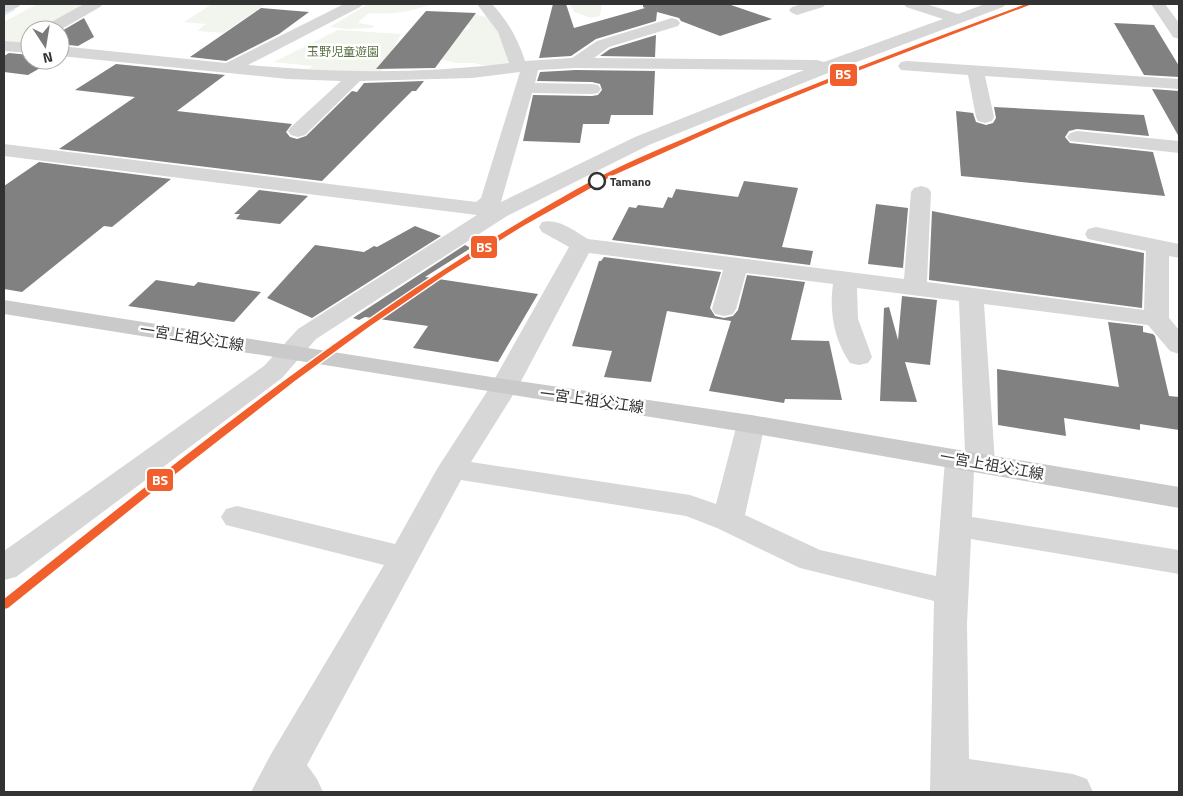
<svg xmlns="http://www.w3.org/2000/svg" width="1183" height="796" viewBox="0 0 1183 796" font-family="'Titillium Web','Noto Sans JP',sans-serif">
	<rect width="100%" height="100%" fill="#fff"/>
	<g fill="#f1f5ed">
		<path d="M 37,4 L 91,4 L 43,30 L 30,30 L 30,37 L 17,45 L 4,43 L 4,22 Z"/>
		<path d="M 212,4 L 266,4 L 223,33 L 197,31 L 206,24 L 184,22 Z"/>
		<path d="M 368,4 L 431,4 C 411,12 392,15 369,13 L 359,21 L 359,23 L 375,26 L 372,28 L 346,29 L 330,27 Z"/>
		<path d="M 570,4 L 602,4 L 600,16 L 591,18 L 574,12 Z"/>
		<path d="M 473,14 L 492,18 L 510,62 L 494,66 L 481,65 L 475,63 L 455,63 L 437,58 L 458,32 L 469,29 L 470,26 L 466,23 Z"/>
		<path d="M 338,30 L 401,34 L 380,74 L 307,72 L 312,66 L 274,62 Z"/>
	</g>
	<g fill="none" stroke-linecap="round" stroke-linejoin="round">
		<path fill="#ddebf3" fill-rule="evenodd" d="M 13,7 L 15,8 L 15,10 L 4,16 L 4,12 Z"/>
	</g>
	<g fill="#818181">
		<path d="M 553,4 L 566,4 L 574,28 L 645,8 L 643,7 L 643,4 L 728,4 L 772,19 L 720,36 L 681,21 L 679,18 L 657,12 L 656,21 L 596,39 L 571,56 L 539,58 Z"/>
		<path d="M 261,8 L 309,12 L 279,34 L 226,61 L 190,57 Z"/>
		<path d="M 426,11 L 476,13 L 435,68 L 376,69 Z"/>
		<path d="M 84,18 L 94,37 L 78,46 L 60,44 L 60,32 Z"/>
		<path d="M 1114,23 L 1154,25 L 1179,66 L 1179,77 L 1144,75 Z"/>
		<path d="M 656,35 L 655,57 L 600,56 L 610,49 Z"/>
		<path d="M 9,53 L 30,55 L 30,60 L 54,60 L 28,75 L 4,72 L 4,56 Z"/>
		<path d="M 116,64 L 225,75 L 177,111 L 292,124 L 286,132 L 290,137 L 297,139 L 306,136 L 352,91 L 357,92 L 364,83 L 424,81 L 416,91 L 412,91 L 322,181 L 59,149 L 135,97 L 75,90 Z"/>
		<path d="M 576,70 L 655,71 L 653,115 L 611,115 L 609,124 L 583,124 L 580,143 L 523,141 L 533,95 L 592,96 L 598,95 L 602,90 L 600,84 L 592,82 L 537,81 L 540,72 Z"/>
		<path d="M 1152,89 L 1179,91 L 1179,137 Z"/>
		<path d="M 994,107 L 1144,115 L 1149,136 L 1077,129 L 1069,131 L 1065,137 L 1070,143 L 1153,152 L 1165,196 L 961,176 L 956,111 L 973,113 L 976,122 L 986,125 L 993,123 L 996,118 Z"/>
		<path d="M 39,162 L 171,179 L 112,227 L 104,226 L 22,292 L 4,289 L 4,186 Z"/>
		<path d="M 744,181 L 798,188 L 782,247 L 813,251 L 810,265 L 612,240 L 629,207 L 636,208 L 638,205 L 663,208 L 668,197 L 672,198 L 676,189 L 738,197 Z"/>
		<path d="M 259,190 L 308,196 L 280,224 L 236,219 L 240,214 L 234,214 Z"/>
		<path d="M 876,204 L 908,208 L 903,268 L 868,264 Z"/>
		<path d="M 932,211 L 1144,253 L 1142,308 L 929,280 Z"/>
		<path d="M 415,226 L 441,236 L 312,318 L 267,298 L 315,245 L 364,252 L 374,246 L 377,247 Z"/>
		<path d="M 465,245 L 471,248 L 425,277 L 538,294 L 498,362 L 413,348 L 428,326 L 365,317 L 359,320 L 353,318 Z"/>
		<path d="M 604,257 L 721,272 L 710,308 L 715,316 L 724,318 L 733,316 L 738,310 L 747,275 L 805,282 L 791,340 L 829,341 L 842,400 L 785,399 L 784,403 L 709,391 L 731,321 L 667,311 L 651,382 L 604,377 L 612,351 L 572,346 L 599,261 L 601,261 Z"/>
		<path d="M 156,280 L 194,286 L 198,282 L 261,292 L 234,322 L 128,306 Z"/>
		<path d="M 902,296 L 937,300 L 930,365 L 905,362 L 917,402 L 880,401 L 884,308 L 889,307 L 898,340 Z"/>
		<path d="M 1108,322 L 1143,326 L 1143,332 L 1153,334 L 1155,336 L 1169,396 L 1179,397 L 1179,430 L 1140,424 L 1140,430 L 1064,418 L 1066,436 L 998,425 L 997,369 L 1119,387 Z"/>
	</g>
	<g fill="none" stroke-linecap="round" stroke-linejoin="round">
		<g fill="#d7d7d7" fill-rule="evenodd">
			<path d="M 4,4 L 21,4 L 18,7 L 4,13 Z"/>
			<path d="M 84,4 L 103,4 L 100,7 L 60,30 L 40,30 L 42,27 Z"/>
			<path d="M 344,4 L 363,4 L 360,7 L 248,65 C 334,73 422,74 509,63 L 498,32 L 477,4 L 492,4 C 508,21 518,39 525,61 L 572,58 L 597,41 L 672,18 L 678,20 L 680,23 L 678,26 L 609,47 L 594,58 L 817,60 L 824,62 L 943,19 L 906,7 L 904,4 L 926,4 L 958,14 L 985,4 L 1006,4 L 1003,7 L 838,69 L 649,145 L 507,216 L 316,339 L 282,378 L 16,577 L 4,580 L 4,551 L 264,366 L 298,329 L 477,215 L 4,156 L 4,144 L 476,202 L 481,198 L 520,72 L 472,78 L 360,81 L 305,135 L 298,137 L 291,135 L 288,131 L 291,127 L 341,81 L 288,79 L 60,56 L 60,46 L 226,63 ZM 576,68 L 804,70 L 635,137 L 501,202 L 532,93 L 592,94 L 598,93 L 601,89 L 598,85 L 592,84 L 535,83 L 538,70 Z"/>
			<path d="M 802,4 L 826,4 L 823,7 L 797,15 L 792,13 L 789,10 L 792,7 Z"/>
			<path d="M 1151,4 L 1165,4 L 1179,23 L 1179,39 L 1173,37 Z"/>
			<path d="M 4,41 L 30,43 L 30,53 L 4,51 Z"/>
			<path d="M 907,61 L 1179,79 L 1179,89 L 985,76 L 994,117 L 992,121 L 985,123 L 978,121 L 976,117 L 968,75 L 901,70 L 898,66 L 901,62 Z"/>
			<path d="M 1077,131 L 1179,141 L 1179,153 L 1070,141 L 1067,137 L 1070,133 Z"/>
			<path d="M 921,186 L 928,188 L 931,192 L 927,282 L 1144,310 L 1146,251 L 1088,239 L 1085,234 L 1088,229 L 1096,227 L 1179,244 L 1179,258 L 1169,256 L 1169,318 L 1179,330 L 1179,354 L 1170,351 L 1148,325 L 984,304 L 995,462 L 990,469 L 980,472 L 974,470 L 972,517 L 1179,550 L 1179,574 L 971,539 L 967,624 L 969,759 L 1073,774 L 1087,779 L 1093,792 L 930,792 L 934,601 L 800,568 L 717,528 L 686,516 L 461,480 L 307,765 L 317,779 L 323,792 L 251,792 L 271,754 L 384,565 L 226,525 L 221,517 L 226,509 L 237,506 L 395,544 L 437,469 L 490,387 L 569,247 L 542,232 L 539,227 L 542,222 C 559,218 574,231 588,239 L 904,279 L 911,192 L 914,188 ZM 589,253 L 723,270 L 712,309 L 715,314 L 724,316 L 733,314 L 736,309 L 746,273 L 833,284 C 829,311 834,340 850,363 L 859,365 L 868,363 L 872,357 L 858,319 L 857,288 L 959,301 L 965,452 L 960,450 L 950,453 L 945,460 L 936,576 L 820,550 L 745,515 L 765,424 L 761,418 L 751,415 L 741,418 L 737,424 L 716,504 L 690,495 L 471,462 L 518,387 Z"/>
		</g>
		<path fill="#cacaca" fill-rule="evenodd" d="M 4,300 L 504,379 L 751,415 L 1179,487 L 1179,508 L 751,433 L 4,314 Z"/>
		<defs>
			<path id="rail-1" d="M 1026,4 L 1032,4 L 860,70 L 732,122 L 614,175 L 523,226 L 446,274 L 370,326 L 296,380 L 151,493 L 8,608 L 4,609 L 4,599 C 194,448 384,293 599,177 C 634,159 672,144 708,128 C 813,83 920,43 1026,4 Z"/>
		</defs>
		<use href="#rail-1" stroke="#fff" stroke-width="3"/>
		<use href="#rail-1" fill="#f05f2c" fill-rule="evenodd"/>
	</g>
	<circle fill="#fff" stroke="#333" stroke-width="2.5" cx="597" cy="181" r="8"/>
	<g text-anchor="middle" dominant-baseline="central" stroke-width="5" stroke-linejoin="round" paint-order="stroke">
		<g font-size="12" fill="#56703f" stroke="#fff">
			<text x="343" y="51">玉野児童遊園</text>
		</g>
		<g font-size="12" font-weight="bold" fill="#333" stroke="#fff" text-anchor="start">
			<text x="610" y="181">Tamano</text>
		</g>
		<g font-size="15" fill="#333" stroke="#fff">
			<text transform="translate(192 337) rotate(9)">一宮上祖父江線</text>
			<text transform="translate(592 400) rotate(8)">一宮上祖父江線</text>
			<text transform="translate(992 465) rotate(10)">一宮上祖父江線</text>
		</g>
	</g>
	<g stroke="#fff" stroke-width="2">
		<rect x="829" y="63" width="29" height="24" rx="5" fill="#f05f2c"/>
		<rect x="470" y="235" width="28" height="24" rx="5" fill="#f05f2c"/>
		<rect x="146" y="468" width="28" height="24" rx="5" fill="#f05f2c"/>
	</g>
	<g font-size="14" text-anchor="middle" font-weight="bold" fill="#fff">
		<text x="843" y="79">BS</text>
		<text x="484" y="252">BS</text>
		<text x="160" y="485">BS</text>
	</g>
	<rect width="1183" height="796" fill="none" stroke="#333333" stroke-width="10"/>
	<g transform="translate(45 45) rotate(168)"><circle r="24" fill="#ffffff" stroke="#adadad"/>
	<path d="M0-4L9 19L0 12L-9 19Z" fill="#7a7a7a"/>
	<text y="-8" font-size="14" font-weight="bold" text-anchor="middle" fill="#333333">N</text>
	</g>
</svg>
